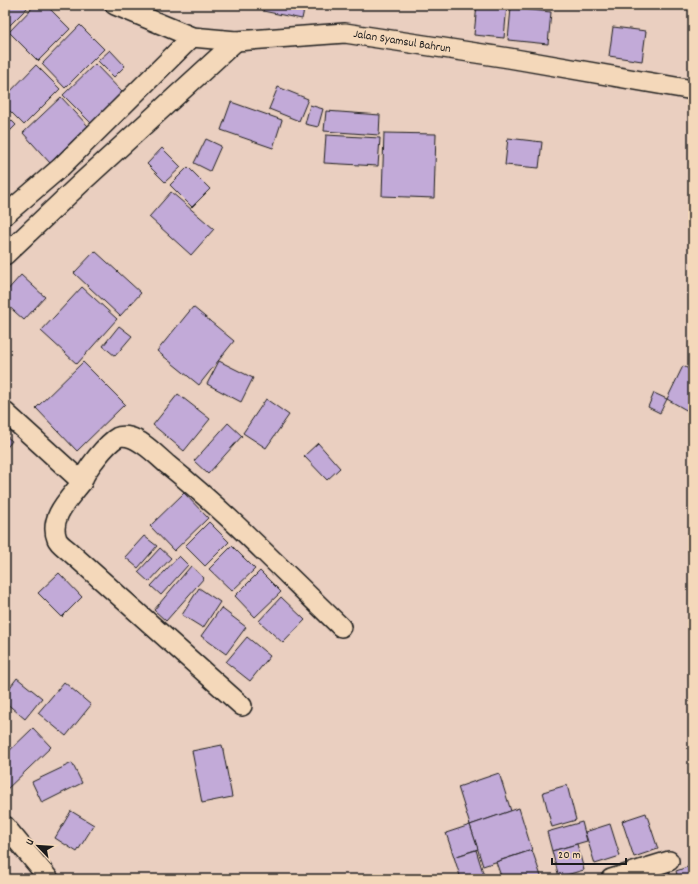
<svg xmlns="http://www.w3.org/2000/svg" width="698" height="884" viewBox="0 0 698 884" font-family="Dekko,sans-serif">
	<rect width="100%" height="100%" fill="#eacfc0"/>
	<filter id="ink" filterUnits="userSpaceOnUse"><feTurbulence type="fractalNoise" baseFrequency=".025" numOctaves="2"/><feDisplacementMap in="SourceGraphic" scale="8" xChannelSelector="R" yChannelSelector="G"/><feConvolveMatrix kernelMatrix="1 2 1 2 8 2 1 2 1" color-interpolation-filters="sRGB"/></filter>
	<g filter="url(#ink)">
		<g fill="#c2aad8" stroke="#1c1c1c">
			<path d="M 5,5 L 30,5 L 5,30 Z"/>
			<path d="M 35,5 L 46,5 L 70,29 L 38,61 L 9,32 Z"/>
			<path d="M 264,5 L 305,5 L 302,19 L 263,11 Z"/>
			<path d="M 477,5 L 507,5 L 504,38 L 474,35 Z"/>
			<path d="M 511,8 L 551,12 L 548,44 L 508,40 Z"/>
			<path d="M 80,25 L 104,49 L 65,88 L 42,64 Z"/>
			<path d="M 613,27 L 646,31 L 642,61 L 609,56 Z"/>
			<path d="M 110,50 L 125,66 L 114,77 L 98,61 Z"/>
			<path d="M 95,64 L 123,93 L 92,124 L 63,95 Z"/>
			<path d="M 36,65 L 60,89 L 24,125 L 5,106 L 5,97 Z"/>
			<path d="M 278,87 L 308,99 L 299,121 L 269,109 Z"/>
			<path d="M 61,97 L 88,126 L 50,163 L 23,133 Z"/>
			<path d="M 231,102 L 282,120 L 273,148 L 221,130 Z"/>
			<path d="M 310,105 L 323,109 L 318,127 L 305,124 Z"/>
			<path d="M 326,111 L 380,115 L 379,135 L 324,131 Z"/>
			<path d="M 5,114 L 16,125 L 5,136 Z"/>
			<path d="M 384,133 L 436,134 L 434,198 L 382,196 Z"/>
			<path d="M 326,135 L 380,138 L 378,166 L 324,163 Z"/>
			<path d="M 508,138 L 542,142 L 539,168 L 505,165 Z"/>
			<path d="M 206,139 L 221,146 L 210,171 L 194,163 Z"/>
			<path d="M 162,148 L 181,167 L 165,182 L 147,164 Z"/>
			<path d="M 188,167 L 210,189 L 192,207 L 170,185 Z"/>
			<path d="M 171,192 L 214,229 L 191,255 L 149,217 Z"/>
			<path d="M 95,251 L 141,293 L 120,316 L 74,273 Z"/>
			<path d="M 21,275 L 45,297 L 24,320 L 5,303 L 5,293 Z"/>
			<path d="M 82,287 L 117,319 L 77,364 L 41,331 Z"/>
			<path d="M 193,307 L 234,341 L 199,385 L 157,351 Z"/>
			<path d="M 119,326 L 132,336 L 115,356 L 103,346 Z"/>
			<path d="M 219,361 L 253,378 L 241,402 L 207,384 Z"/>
			<path d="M 83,362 L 125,404 L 77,451 L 36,408 Z"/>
			<path d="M 683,366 L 693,371 L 693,401 L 688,411 L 667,399 Z"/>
			<path d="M 654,393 L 667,399 L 660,413 L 648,407 Z"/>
			<path d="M 178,394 L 210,419 L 184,451 L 153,425 Z"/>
			<path d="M 266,399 L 289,415 L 266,448 L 243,433 Z"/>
			<path d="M 228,423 L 242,436 L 208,474 L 194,461 Z"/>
			<path d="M 5,435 L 12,441 L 5,450 Z"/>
			<path d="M 318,443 L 340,468 L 327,480 L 304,456 Z"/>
			<path d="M 184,493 L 208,518 L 174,551 L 150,526 Z"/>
			<path d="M 209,522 L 229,542 L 205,566 L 185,546 Z"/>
			<path d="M 144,536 L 157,546 L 138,568 L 125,557 Z"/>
			<path d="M 232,546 L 255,569 L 232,591 L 209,569 Z"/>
			<path d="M 160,548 L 171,558 L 149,582 L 138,572 Z"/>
			<path d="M 179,556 L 188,565 L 161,595 L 151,586 Z"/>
			<path d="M 191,566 L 204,578 L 166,621 L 154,610 Z"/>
			<path d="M 260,571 L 281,592 L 255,617 L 235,596 Z"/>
			<path d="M 59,573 L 82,597 L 62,617 L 38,593 Z"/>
			<path d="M 199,588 L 220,602 L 203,628 L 182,615 Z"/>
			<path d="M 281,597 L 305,620 L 283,643 L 259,621 Z"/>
			<path d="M 221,608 L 246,627 L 226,654 L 201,636 Z"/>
			<path d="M 247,637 L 270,656 L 250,681 L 226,662 Z"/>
			<path d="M 17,678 L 42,698 L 25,719 L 5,702 L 5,694 Z"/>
			<path d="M 64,682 L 91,705 L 66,736 L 38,713 Z"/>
			<path d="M 33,728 L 51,747 L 5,791 L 5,755 Z"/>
			<path d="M 222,745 L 232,797 L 202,803 L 192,751 Z"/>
			<path d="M 72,763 L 82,783 L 42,803 L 32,782 Z"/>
			<path d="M 499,773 L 511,811 L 470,825 L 458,787 Z"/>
			<path d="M 567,785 L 576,820 L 552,827 L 543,792 Z"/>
			<path d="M 519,808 L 532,850 L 483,866 L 470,825 Z"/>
			<path d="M 71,811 L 94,825 L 77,852 L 55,838 Z"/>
			<path d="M 646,813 L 658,849 L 634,857 L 622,821 Z"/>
			<path d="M 582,822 L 587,841 L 552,851 L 547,832 Z"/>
			<path d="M 610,824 L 620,856 L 595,864 L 585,832 Z"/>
			<path d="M 470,825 L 478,849 L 454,857 L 446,833 Z"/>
			<path d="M 577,844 L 584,870 L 559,877 L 552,851 Z"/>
			<path d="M 476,850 L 485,879 L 461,879 L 454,857 Z"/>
			<path d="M 532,850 L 542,879 L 502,879 L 496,862 Z"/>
			<path d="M 693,865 L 693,879 L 678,879 L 676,871 Z"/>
			<path d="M 669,872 L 672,879 L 650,879 Z"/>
		</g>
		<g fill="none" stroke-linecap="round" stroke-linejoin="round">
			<defs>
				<g id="minor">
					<path d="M 115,5 L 192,37 L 236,41 L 345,33 L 509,58 L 693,90"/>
					<path d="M 5,215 L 61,167 L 192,37"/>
					<path d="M 5,255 L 81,183 L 236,41"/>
					<path d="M 5,412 L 82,482 C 85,470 107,443 118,437 C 120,436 126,436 129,437 C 144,441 157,456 168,465 C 230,515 285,573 341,627"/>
					<path d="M 82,482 C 71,497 48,517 57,539 C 59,544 66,548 70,552 L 242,706"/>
					<path d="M 5,826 L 49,879"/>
					<path d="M 611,879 L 669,861"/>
				</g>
			</defs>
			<use href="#minor" stroke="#1c1c1c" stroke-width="22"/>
			<use href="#minor" stroke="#f4d8ba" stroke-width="19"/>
		</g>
	</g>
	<g text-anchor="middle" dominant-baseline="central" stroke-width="3" stroke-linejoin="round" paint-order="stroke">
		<g font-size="12" fill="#1c1c1c" stroke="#f4d8ba">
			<text transform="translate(402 42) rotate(9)">Jalan Syamsul Bahrun</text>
		</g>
	</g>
	<rect width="698" height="884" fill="none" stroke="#f4d8ba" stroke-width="20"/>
	<rect x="10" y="10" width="678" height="864" fill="none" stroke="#1c1c1c" stroke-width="1.5" filter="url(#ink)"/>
	<g transform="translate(38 846) rotate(295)" stroke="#f4d8ba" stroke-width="3" paint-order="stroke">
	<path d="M0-3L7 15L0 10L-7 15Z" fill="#1c1c1c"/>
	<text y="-6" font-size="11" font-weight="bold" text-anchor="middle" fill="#1c1c1c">U</text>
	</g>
	<path d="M552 858v6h74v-6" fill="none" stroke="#1c1c1c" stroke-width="2"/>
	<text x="558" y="858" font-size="12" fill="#1c1c1c" stroke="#f4d8ba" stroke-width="3" paint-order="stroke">20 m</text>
</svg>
